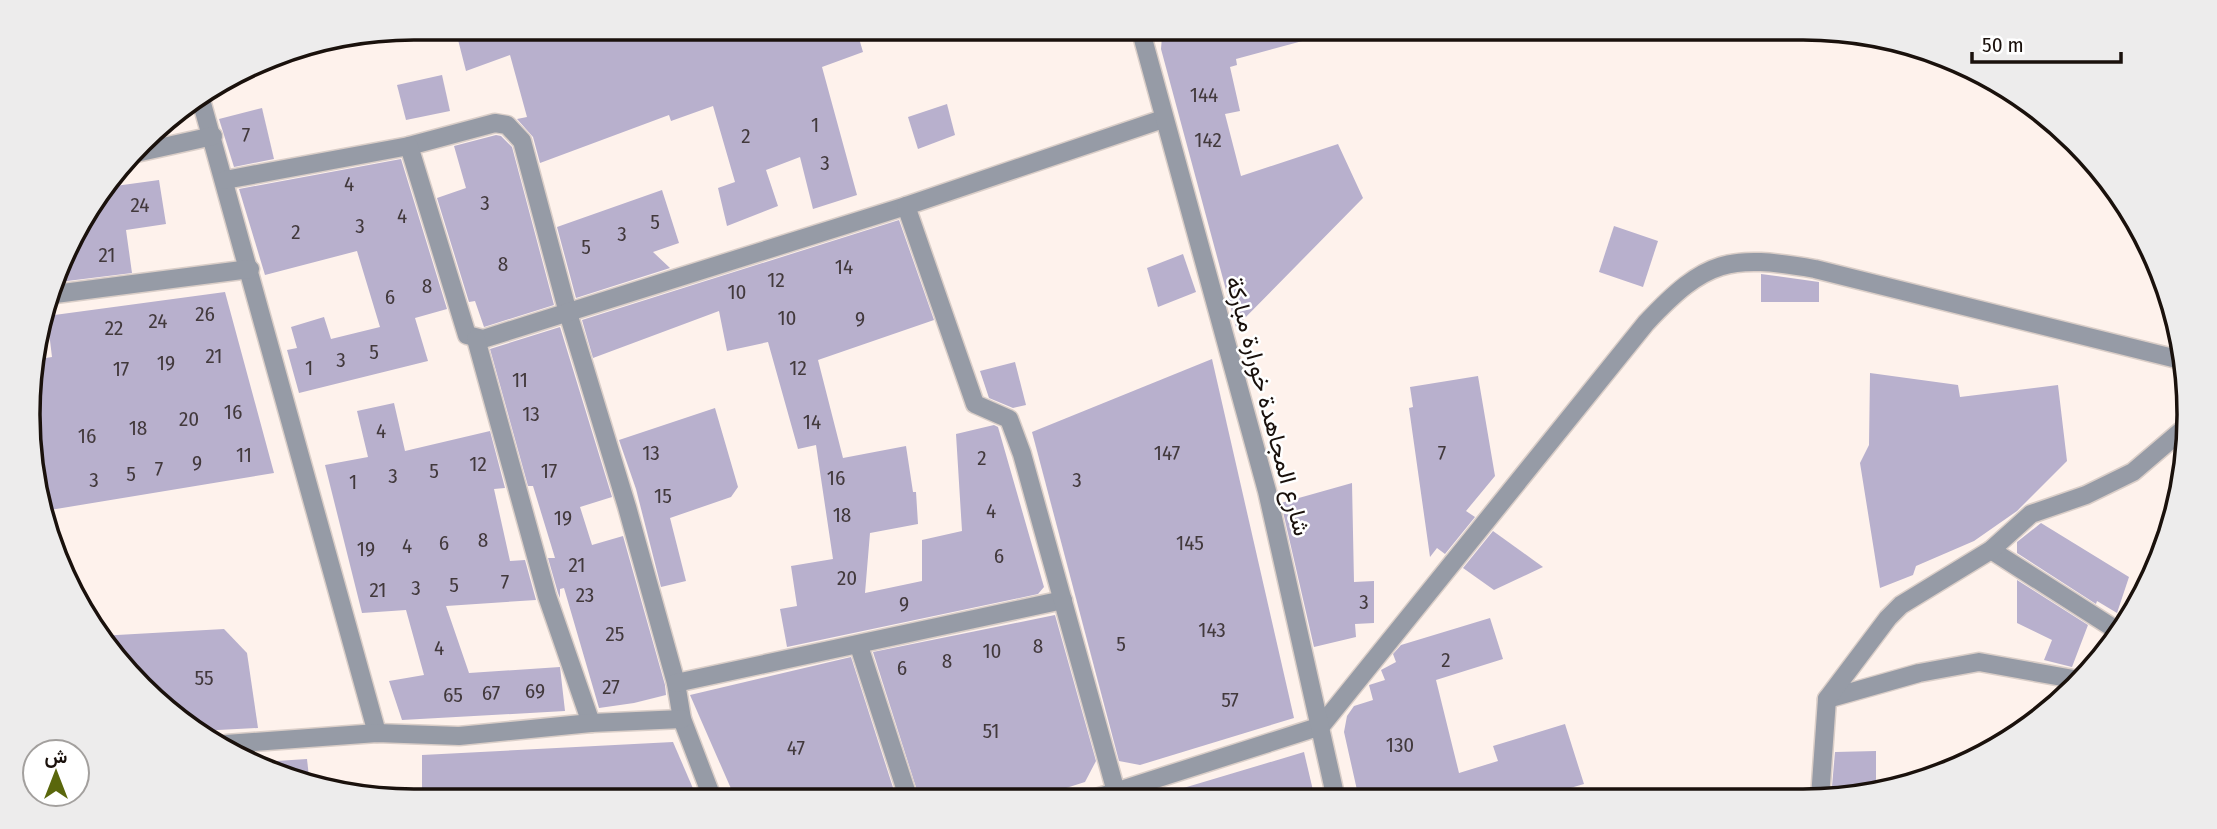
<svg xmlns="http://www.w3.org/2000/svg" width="2217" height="829" viewBox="0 0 2217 829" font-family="'Fira Sans Condensed',Vazirmatn,sans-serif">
	<rect width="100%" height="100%" fill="#fef2ec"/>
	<g fill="#b8b0cd">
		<path d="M 455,28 L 856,28 L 863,52 L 822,67 L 857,195 L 813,209 L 800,157 L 766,170 L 778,206 L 727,226 L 718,188 L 735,182 L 713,106 L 671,121 L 669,115 L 540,163 L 533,137 L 517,119 L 527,117 L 510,55 L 466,71 Z"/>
		<path d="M 1200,28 L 1331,28 L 1332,33 L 1236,59 L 1237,65 L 1230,67 L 1240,111 L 1225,114 L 1241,176 L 1338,144 L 1363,198 L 1236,327 L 1161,49 L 1162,36 Z"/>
		<path d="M 442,75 L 450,111 L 406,120 L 397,85 Z"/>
		<path d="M 947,104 L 955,135 L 918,149 L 908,117 Z"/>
		<path d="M 262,108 L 274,159 L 234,167 L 219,119 Z"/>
		<path d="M 496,135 L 501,136 L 512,147 L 554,305 L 484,327 L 475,301 L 469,302 L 437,198 L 466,188 L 454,146 Z"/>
		<path d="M 401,159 L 447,309 L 415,318 L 428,361 L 299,393 L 287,350 L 297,348 L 291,327 L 324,317 L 331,339 L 380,327 L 357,251 L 265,275 L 239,189 Z"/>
		<path d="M 159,180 L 166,224 L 126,230 L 132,273 L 59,282 L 80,222 L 108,187 Z"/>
		<path d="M 662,190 L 679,243 L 653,252 L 670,268 L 576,298 L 557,227 Z"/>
		<path d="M 899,220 L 934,320 L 818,360 L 843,458 L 906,446 L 913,492 L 916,492 L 918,524 L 870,533 L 865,593 L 922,581 L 922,540 L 962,531 L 956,434 L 994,425 L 998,427 L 1044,587 L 1038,594 L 787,647 L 780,609 L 797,606 L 791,566 L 833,559 L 816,445 L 798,449 L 768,342 L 727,351 L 719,311 L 593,358 L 582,320 Z"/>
		<path d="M 1614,226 L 1658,241 L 1643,287 L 1599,272 Z"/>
		<path d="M 1183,254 L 1196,292 L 1158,307 L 1147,268 Z"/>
		<path d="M 1761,274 L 1819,282 L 1819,302 L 1761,302 Z"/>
		<path d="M 225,292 L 274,473 L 44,511 L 36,490 L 31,364 L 33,360 L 52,357 L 47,316 Z"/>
		<path d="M 560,327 L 612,497 L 580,507 L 592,545 L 623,536 L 665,685 L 666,695 L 634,703 L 599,708 L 564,588 L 560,589 L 560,598 L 558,593 L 548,558 L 555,558 L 533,486 L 528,486 L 490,349 Z"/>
		<path d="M 1212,359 L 1294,718 L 1140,765 L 1119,761 L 1032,432 Z"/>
		<path d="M 1015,362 L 1026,405 L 1013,408 L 989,398 L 980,371 Z"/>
		<path d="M 1870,373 L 1958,385 L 1960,397 L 2058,385 L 2067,461 L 2017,511 L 1974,541 L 1916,566 L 1913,575 L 1880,588 L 1860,463 L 1869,445 Z"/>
		<path d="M 1478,376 L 1495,476 L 1466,511 L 1475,517 L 1445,554 L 1437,548 L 1430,557 L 1409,408 L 1413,407 L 1410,387 Z"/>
		<path d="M 394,403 L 405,451 L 490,431 L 505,488 L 494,489 L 510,561 L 525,560 L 536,600 L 446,606 L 469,673 L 560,667 L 565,711 L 402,720 L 389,681 L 424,675 L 406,610 L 362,613 L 325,465 L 368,457 L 357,411 Z"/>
		<path d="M 715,408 L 738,487 L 731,497 L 670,518 L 686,581 L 661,587 L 636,489 L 619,440 Z"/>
		<path d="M 1352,483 L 1354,582 L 1374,581 L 1374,623 L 1355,624 L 1356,637 L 1314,647 L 1281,503 Z"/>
		<path d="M 2041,523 L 2129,577 L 2117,613 L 2097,601 L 2096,604 L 2017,553 L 2017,542 Z"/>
		<path d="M 1493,531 L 1543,567 L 1494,590 L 1463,568 Z"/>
		<path d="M 2017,580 L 2088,625 L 2072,667 L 2044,660 L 2052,640 L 2017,623 Z"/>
		<path d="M 1055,615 L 1096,761 L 1085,782 L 1028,800 L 920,800 L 873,652 Z"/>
		<path d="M 1490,618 L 1503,659 L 1436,680 L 1459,773 L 1498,761 L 1493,746 L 1565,724 L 1584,784 L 1536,798 L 1359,799 L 1344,732 L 1347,716 L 1354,706 L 1373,700 L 1369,685 L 1385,680 L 1381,670 L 1396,662 L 1393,654 L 1401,645 Z"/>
		<path d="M 224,629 L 247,653 L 258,728 L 199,731 L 180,721 L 99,636 Z"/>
		<path d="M 851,657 L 897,800 L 736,800 L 690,695 Z"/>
		<path d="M 673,742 L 698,800 L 422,801 L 422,755 Z"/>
		<path d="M 1876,751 L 1876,792 L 1853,798 L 1831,798 L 1835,752 Z"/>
		<path d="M 1304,752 L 1315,799 L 1161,799 L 1160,795 Z"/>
		<path d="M 307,759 L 310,786 L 261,762 Z"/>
	</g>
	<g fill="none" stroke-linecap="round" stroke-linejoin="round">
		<defs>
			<g id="minor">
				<path d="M 201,100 L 377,733"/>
				<path d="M 409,146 L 495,123 L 507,125 L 522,141 L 568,313 L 627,507 L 676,683 L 682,719 L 713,800"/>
				<path d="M 136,153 L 213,136"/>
				<path d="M 225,180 L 409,146 L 467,335 L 483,339 L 906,206"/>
				<path d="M 55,294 L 250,269"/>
				<path d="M 476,339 L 547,596 L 591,723"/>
				<path d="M 1991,550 L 2121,633"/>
				<path d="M 859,646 L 909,800"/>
				<path d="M 676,683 L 1063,600"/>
				<path d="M 1827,699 L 1919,673 L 1979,662 L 2079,680"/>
				<path d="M 226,744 L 377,733 L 459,736 L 591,723 L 682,719"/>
				<path d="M 1820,798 L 1827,699 L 1888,618 L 1901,605 L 1991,550 L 2031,514 L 2086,495 L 2133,472 L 2181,431"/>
				<path d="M 1093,799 L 1321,726 L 1646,323 C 1706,259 1729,254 1815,269 L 2177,359 L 2186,365"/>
				<path d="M 1118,799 L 1022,454 L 1009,419 L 975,404 L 906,206 L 1163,119"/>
			</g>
			<path id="tertiary" d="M 1140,28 L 1267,491 L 1336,799"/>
		</defs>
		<use href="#minor" stroke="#dacec8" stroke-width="21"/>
		<use href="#tertiary" stroke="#dacec8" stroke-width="21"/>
		<use href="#minor" stroke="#969ba6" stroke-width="18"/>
		<use href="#tertiary" stroke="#969ba6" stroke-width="18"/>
	</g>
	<g text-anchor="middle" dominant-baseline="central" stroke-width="5" stroke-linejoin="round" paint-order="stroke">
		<g font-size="21" fill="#42393c">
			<text x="1204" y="95">144</text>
			<text x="815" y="125">1</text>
			<text x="246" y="135">7</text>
			<text x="746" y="136">2</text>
			<text x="1208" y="140">142</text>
			<text x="825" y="163">3</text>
			<text x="349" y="184">4</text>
			<text x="485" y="203">3</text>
			<text x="140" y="205">24</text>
			<text x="402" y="216">4</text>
			<text x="655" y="222">5</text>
			<text x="360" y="226">3</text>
			<text x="296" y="232">2</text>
			<text x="622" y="234">3</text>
			<text x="586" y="247">5</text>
			<text x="107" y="255">21</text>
			<text x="503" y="264">8</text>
			<text x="844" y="267">14</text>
			<text x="776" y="280">12</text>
			<text x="427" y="286">8</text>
			<text x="737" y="292">10</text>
			<text x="390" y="297">6</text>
			<text x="205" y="314">26</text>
			<text x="787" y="318">10</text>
			<text x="860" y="319">9</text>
			<text x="158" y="321">24</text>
			<text x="114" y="328">22</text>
			<text x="374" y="352">5</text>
			<text x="214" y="356">21</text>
			<text x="341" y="360">3</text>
			<text x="166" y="363">19</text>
			<text x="309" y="368">1</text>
			<text x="798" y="368">12</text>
			<text x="121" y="369">17</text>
			<text x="520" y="380">11</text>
			<text x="233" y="412">16</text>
			<text x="531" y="414">13</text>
			<text x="189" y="419">20</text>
			<text x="812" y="422">14</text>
			<text x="138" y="428">18</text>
			<text x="381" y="431">4</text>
			<text x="87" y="436">16</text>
			<text x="651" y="453">13</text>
			<text x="1167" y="453">147</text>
			<text x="1442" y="453">7</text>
			<text x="244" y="455">11</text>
			<text x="982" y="458">2</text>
			<text x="197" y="463">9</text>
			<text x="478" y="464">12</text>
			<text x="159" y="469">7</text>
			<text x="434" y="471">5</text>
			<text x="549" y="471">17</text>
			<text x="131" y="474">5</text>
			<text x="393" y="476">3</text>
			<text x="836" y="478">16</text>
			<text x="94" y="480">3</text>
			<text x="1077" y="480">3</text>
			<text x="353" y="482">1</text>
			<text x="663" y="496">15</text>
			<text x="991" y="511">4</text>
			<text x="842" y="515">18</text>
			<text x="563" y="518">19</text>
			<text x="483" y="540">8</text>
			<text x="444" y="543">6</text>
			<text x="1190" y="543">145</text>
			<text x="407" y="546">4</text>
			<text x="366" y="549">19</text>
			<text x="999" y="556">6</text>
			<text x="577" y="565">21</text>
			<text x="847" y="578">20</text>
			<text x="505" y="582">7</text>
			<text x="454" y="585">5</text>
			<text x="416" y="588">3</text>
			<text x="378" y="590">21</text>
			<text x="585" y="595">23</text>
			<text x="1364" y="602">3</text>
			<text x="904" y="604">9</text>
			<text x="1212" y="630">143</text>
			<text x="615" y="634">25</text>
			<text x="1121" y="644">5</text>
			<text x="1038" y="646">8</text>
			<text x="439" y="648">4</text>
			<text x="992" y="651">10</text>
			<text x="1446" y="660">2</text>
			<text x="947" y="661">8</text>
			<text x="902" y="668">6</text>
			<text x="204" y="678">55</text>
			<text x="611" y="687">27</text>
			<text x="535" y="691">69</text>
			<text x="491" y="693">67</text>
			<text x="453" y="695">65</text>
			<text x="1230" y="700">57</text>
			<text x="991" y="731">51</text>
			<text x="1400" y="745">130</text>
			<text x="796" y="748">47</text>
		</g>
		<g font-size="24" fill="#1a110c" stroke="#fff">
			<text transform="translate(1268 406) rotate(75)">شارع المجاهدة خورارة مباركة</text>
		</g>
	</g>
	<path d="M0 0H2217V829H0ZM414 40H1803A374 374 0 0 1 2177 414V415A374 374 0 0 1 1803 789H414A374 374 0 0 1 40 415V414A374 374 0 0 1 414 40Z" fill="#edecec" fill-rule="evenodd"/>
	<path fill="none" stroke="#1a110c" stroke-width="3.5" d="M414 40H1803A374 374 0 0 1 2177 414V415A374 374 0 0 1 1803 789H414A374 374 0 0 1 40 415V414A374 374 0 0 1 414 40Z"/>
	<g transform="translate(56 773)"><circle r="33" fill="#ffffff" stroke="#a3a09e" stroke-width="2"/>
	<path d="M0-5L12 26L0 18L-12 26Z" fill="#5a670c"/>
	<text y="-10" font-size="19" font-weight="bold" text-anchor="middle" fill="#1a110c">ش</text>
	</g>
	<path d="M1972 52v10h149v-10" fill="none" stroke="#1a110c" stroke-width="3.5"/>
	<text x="1982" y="52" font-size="21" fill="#1a110c" stroke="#ffffff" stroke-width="5" paint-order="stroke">50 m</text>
</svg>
